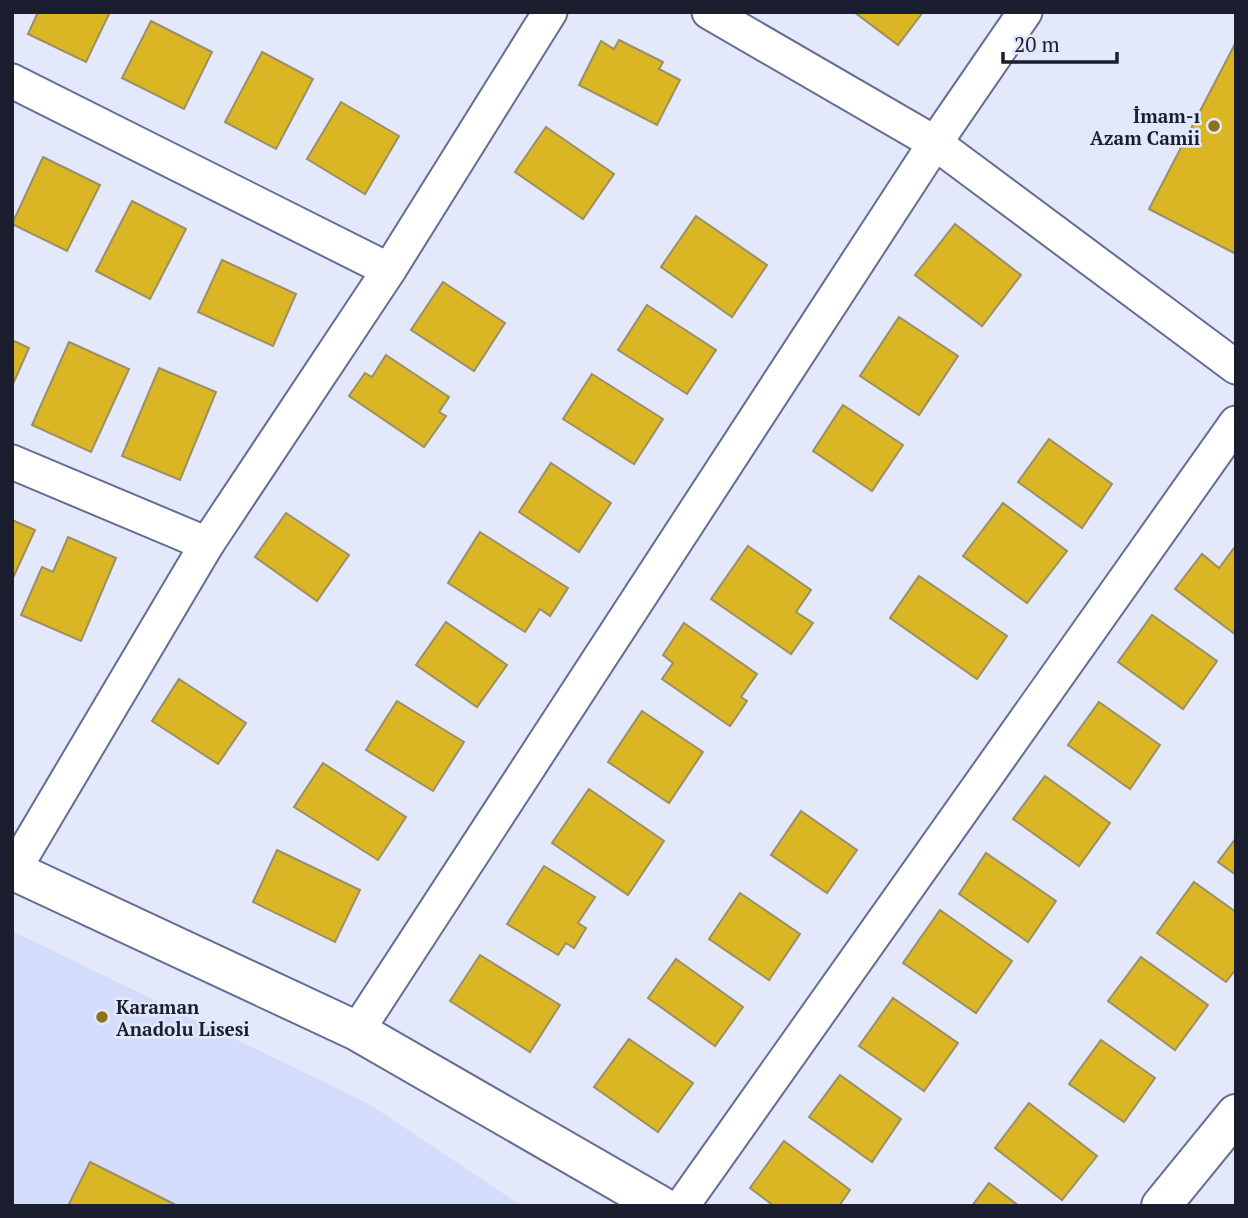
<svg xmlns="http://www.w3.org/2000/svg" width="1248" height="1218" viewBox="0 0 1248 1218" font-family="'PT Serif',serif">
	<rect width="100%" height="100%" fill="#e3e8fa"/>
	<path fill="#d3dcfb" d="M 12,931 L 369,1104 L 522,1206 L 12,1206 Z"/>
	<g fill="#dab624" stroke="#9c8f63" stroke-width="2">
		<path d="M 38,12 L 110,12 L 86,62 L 28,34 Z"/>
		<path d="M 854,12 L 923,12 L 898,45 Z"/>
		<path d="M 151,21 L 212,52 L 184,109 L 122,78 Z"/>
		<path d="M 619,40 L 663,62 L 659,69 L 680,80 L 657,125 L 579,85 L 601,41 L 614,49 Z"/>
		<path d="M 1236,42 L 1236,254 L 1149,209 Z"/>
		<path d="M 262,52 L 313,79 L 276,149 L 225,122 Z"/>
		<path d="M 341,102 L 399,136 L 365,194 L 307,159 Z"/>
		<path d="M 546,127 L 614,174 L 583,219 L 515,172 Z"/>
		<path d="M 43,157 L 100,185 L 67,251 L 12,224 Z"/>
		<path d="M 132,201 L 186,229 L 150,299 L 96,271 Z"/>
		<path d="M 696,216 L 767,265 L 732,317 L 661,267 Z"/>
		<path d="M 955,224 L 1021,275 L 982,326 L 915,275 Z"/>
		<path d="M 222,260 L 296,294 L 273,346 L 198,312 Z"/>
		<path d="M 443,282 L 505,323 L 474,371 L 411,330 Z"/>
		<path d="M 647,305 L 716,350 L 687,394 L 618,350 Z"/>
		<path d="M 899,317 L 958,356 L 919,415 L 860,376 Z"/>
		<path d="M 12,340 L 29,348 L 12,386 Z"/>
		<path d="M 69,342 L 129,369 L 91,452 L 32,425 Z"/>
		<path d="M 386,355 L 449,397 L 439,412 L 446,416 L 424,447 L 349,396 L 365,373 L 372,377 Z"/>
		<path d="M 159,368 L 216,392 L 180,480 L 122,456 Z"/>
		<path d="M 592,374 L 663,419 L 634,464 L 563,419 Z"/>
		<path d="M 843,405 L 903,445 L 872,491 L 813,451 Z"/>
		<path d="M 1049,439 L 1112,484 L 1082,528 L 1018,482 Z"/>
		<path d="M 551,463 L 611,503 L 579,552 L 519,512 Z"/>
		<path d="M 1003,503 L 1067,551 L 1027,603 L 963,556 Z"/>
		<path d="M 286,513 L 349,555 L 317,601 L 255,557 Z"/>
		<path d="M 12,520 L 35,530 L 12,580 Z"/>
		<path d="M 480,532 L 568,588 L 550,616 L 540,609 L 525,632 L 448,583 Z"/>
		<path d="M 68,537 L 116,558 L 81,641 L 21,615 L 42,567 L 53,572 Z"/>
		<path d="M 748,546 L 811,590 L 796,612 L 813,623 L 791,654 L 711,599 Z"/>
		<path d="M 1234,548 L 1236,549 L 1236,635 L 1175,589 L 1202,554 L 1219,568 Z"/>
		<path d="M 919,576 L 1007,636 L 977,679 L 890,618 Z"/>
		<path d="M 1152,615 L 1217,661 L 1183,709 L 1118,662 Z"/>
		<path d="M 446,622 L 507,665 L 477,707 L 416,665 Z"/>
		<path d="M 684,623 L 757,674 L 741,697 L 747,701 L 730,726 L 662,679 L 673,663 L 663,655 Z"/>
		<path d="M 179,679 L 246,723 L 218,764 L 152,721 Z"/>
		<path d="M 397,701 L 464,742 L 433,791 L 366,750 Z"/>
		<path d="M 1099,702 L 1160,745 L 1130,789 L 1068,745 Z"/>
		<path d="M 642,711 L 703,752 L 669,803 L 608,762 Z"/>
		<path d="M 323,763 L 406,817 L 378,860 L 294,807 Z"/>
		<path d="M 1045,776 L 1110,823 L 1079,866 L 1013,819 Z"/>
		<path d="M 589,789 L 664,841 L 628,895 L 552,843 Z"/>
		<path d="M 801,811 L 857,850 L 827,893 L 771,855 Z"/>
		<path d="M 1236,838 L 1236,875 L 1218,862 Z"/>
		<path d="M 277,850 L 360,890 L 335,942 L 253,902 Z"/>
		<path d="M 986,853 L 1056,901 L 1028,942 L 959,894 Z"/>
		<path d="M 544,866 L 595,897 L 578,923 L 586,928 L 574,948 L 566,943 L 558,955 L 507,924 Z"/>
		<path d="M 1194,882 L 1236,912 L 1236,969 L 1226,982 L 1157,933 Z"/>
		<path d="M 740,893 L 800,934 L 769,980 L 709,939 Z"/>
		<path d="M 940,910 L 1012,961 L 976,1013 L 903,963 Z"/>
		<path d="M 480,955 L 560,1005 L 530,1052 L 450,1001 Z"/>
		<path d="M 1141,957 L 1208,1005 L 1175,1050 L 1108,1001 Z"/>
		<path d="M 676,959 L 743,1007 L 715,1046 L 648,998 Z"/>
		<path d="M 893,998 L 958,1043 L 924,1091 L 859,1046 Z"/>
		<path d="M 629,1039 L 693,1083 L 658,1132 L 594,1087 Z"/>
		<path d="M 1101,1040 L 1155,1078 L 1124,1122 L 1069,1084 Z"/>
		<path d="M 840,1075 L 901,1119 L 872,1162 L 809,1117 Z"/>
		<path d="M 1029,1103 L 1097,1156 L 1062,1200 L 995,1148 Z"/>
		<path d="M 784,1141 L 850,1190 L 839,1206 L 774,1206 L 750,1188 Z"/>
		<path d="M 90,1162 L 174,1204 L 173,1206 L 68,1206 Z"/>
		<path d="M 989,1183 L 1019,1206 L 972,1206 Z"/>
	</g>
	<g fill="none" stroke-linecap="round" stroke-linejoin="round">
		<defs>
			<g id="street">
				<path d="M 709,12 L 935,143 L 1236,367"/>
				<path d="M 12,81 L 389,270"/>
				<path d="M 12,462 L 207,544"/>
				<path d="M 12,873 L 207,544 L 389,270 L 550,12"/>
				<path d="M 357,1031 L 935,143 L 1025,12"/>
				<path d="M 682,1206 L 1236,423"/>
			</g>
			<g id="secondary">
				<path d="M 12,870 L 357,1031 L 661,1206"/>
				<path d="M 1161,1206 L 1236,1114"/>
			</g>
		</defs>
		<use href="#street" stroke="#646d94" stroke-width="37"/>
		<use href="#secondary" stroke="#646d94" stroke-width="42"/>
		<use href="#street" stroke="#fff" stroke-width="33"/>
		<use href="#secondary" stroke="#fff" stroke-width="38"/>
	</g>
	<g fill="#8c7519" stroke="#e3e8fa" stroke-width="2.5">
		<circle cx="1214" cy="126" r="7"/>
		<circle cx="102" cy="1017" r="7"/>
	</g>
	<g text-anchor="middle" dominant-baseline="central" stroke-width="5" stroke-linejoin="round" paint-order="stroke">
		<g font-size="19" font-weight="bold" fill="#1a1e2e" stroke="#e3e8fa" text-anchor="end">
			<text x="1200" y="115">İmam-ı<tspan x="1200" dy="22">Azam Camii</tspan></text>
			<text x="116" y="1006" text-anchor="start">Karaman<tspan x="116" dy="22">Anadolu Lisesi</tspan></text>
		</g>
	</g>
	<rect width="1248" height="1218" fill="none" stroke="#1a1e2e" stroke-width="28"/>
	<path d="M1003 52v10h114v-10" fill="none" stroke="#1a1e2e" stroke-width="3.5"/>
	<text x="1014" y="52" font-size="21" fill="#1a1e2e" stroke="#e3e8fa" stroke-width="5" paint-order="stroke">20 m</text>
</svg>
